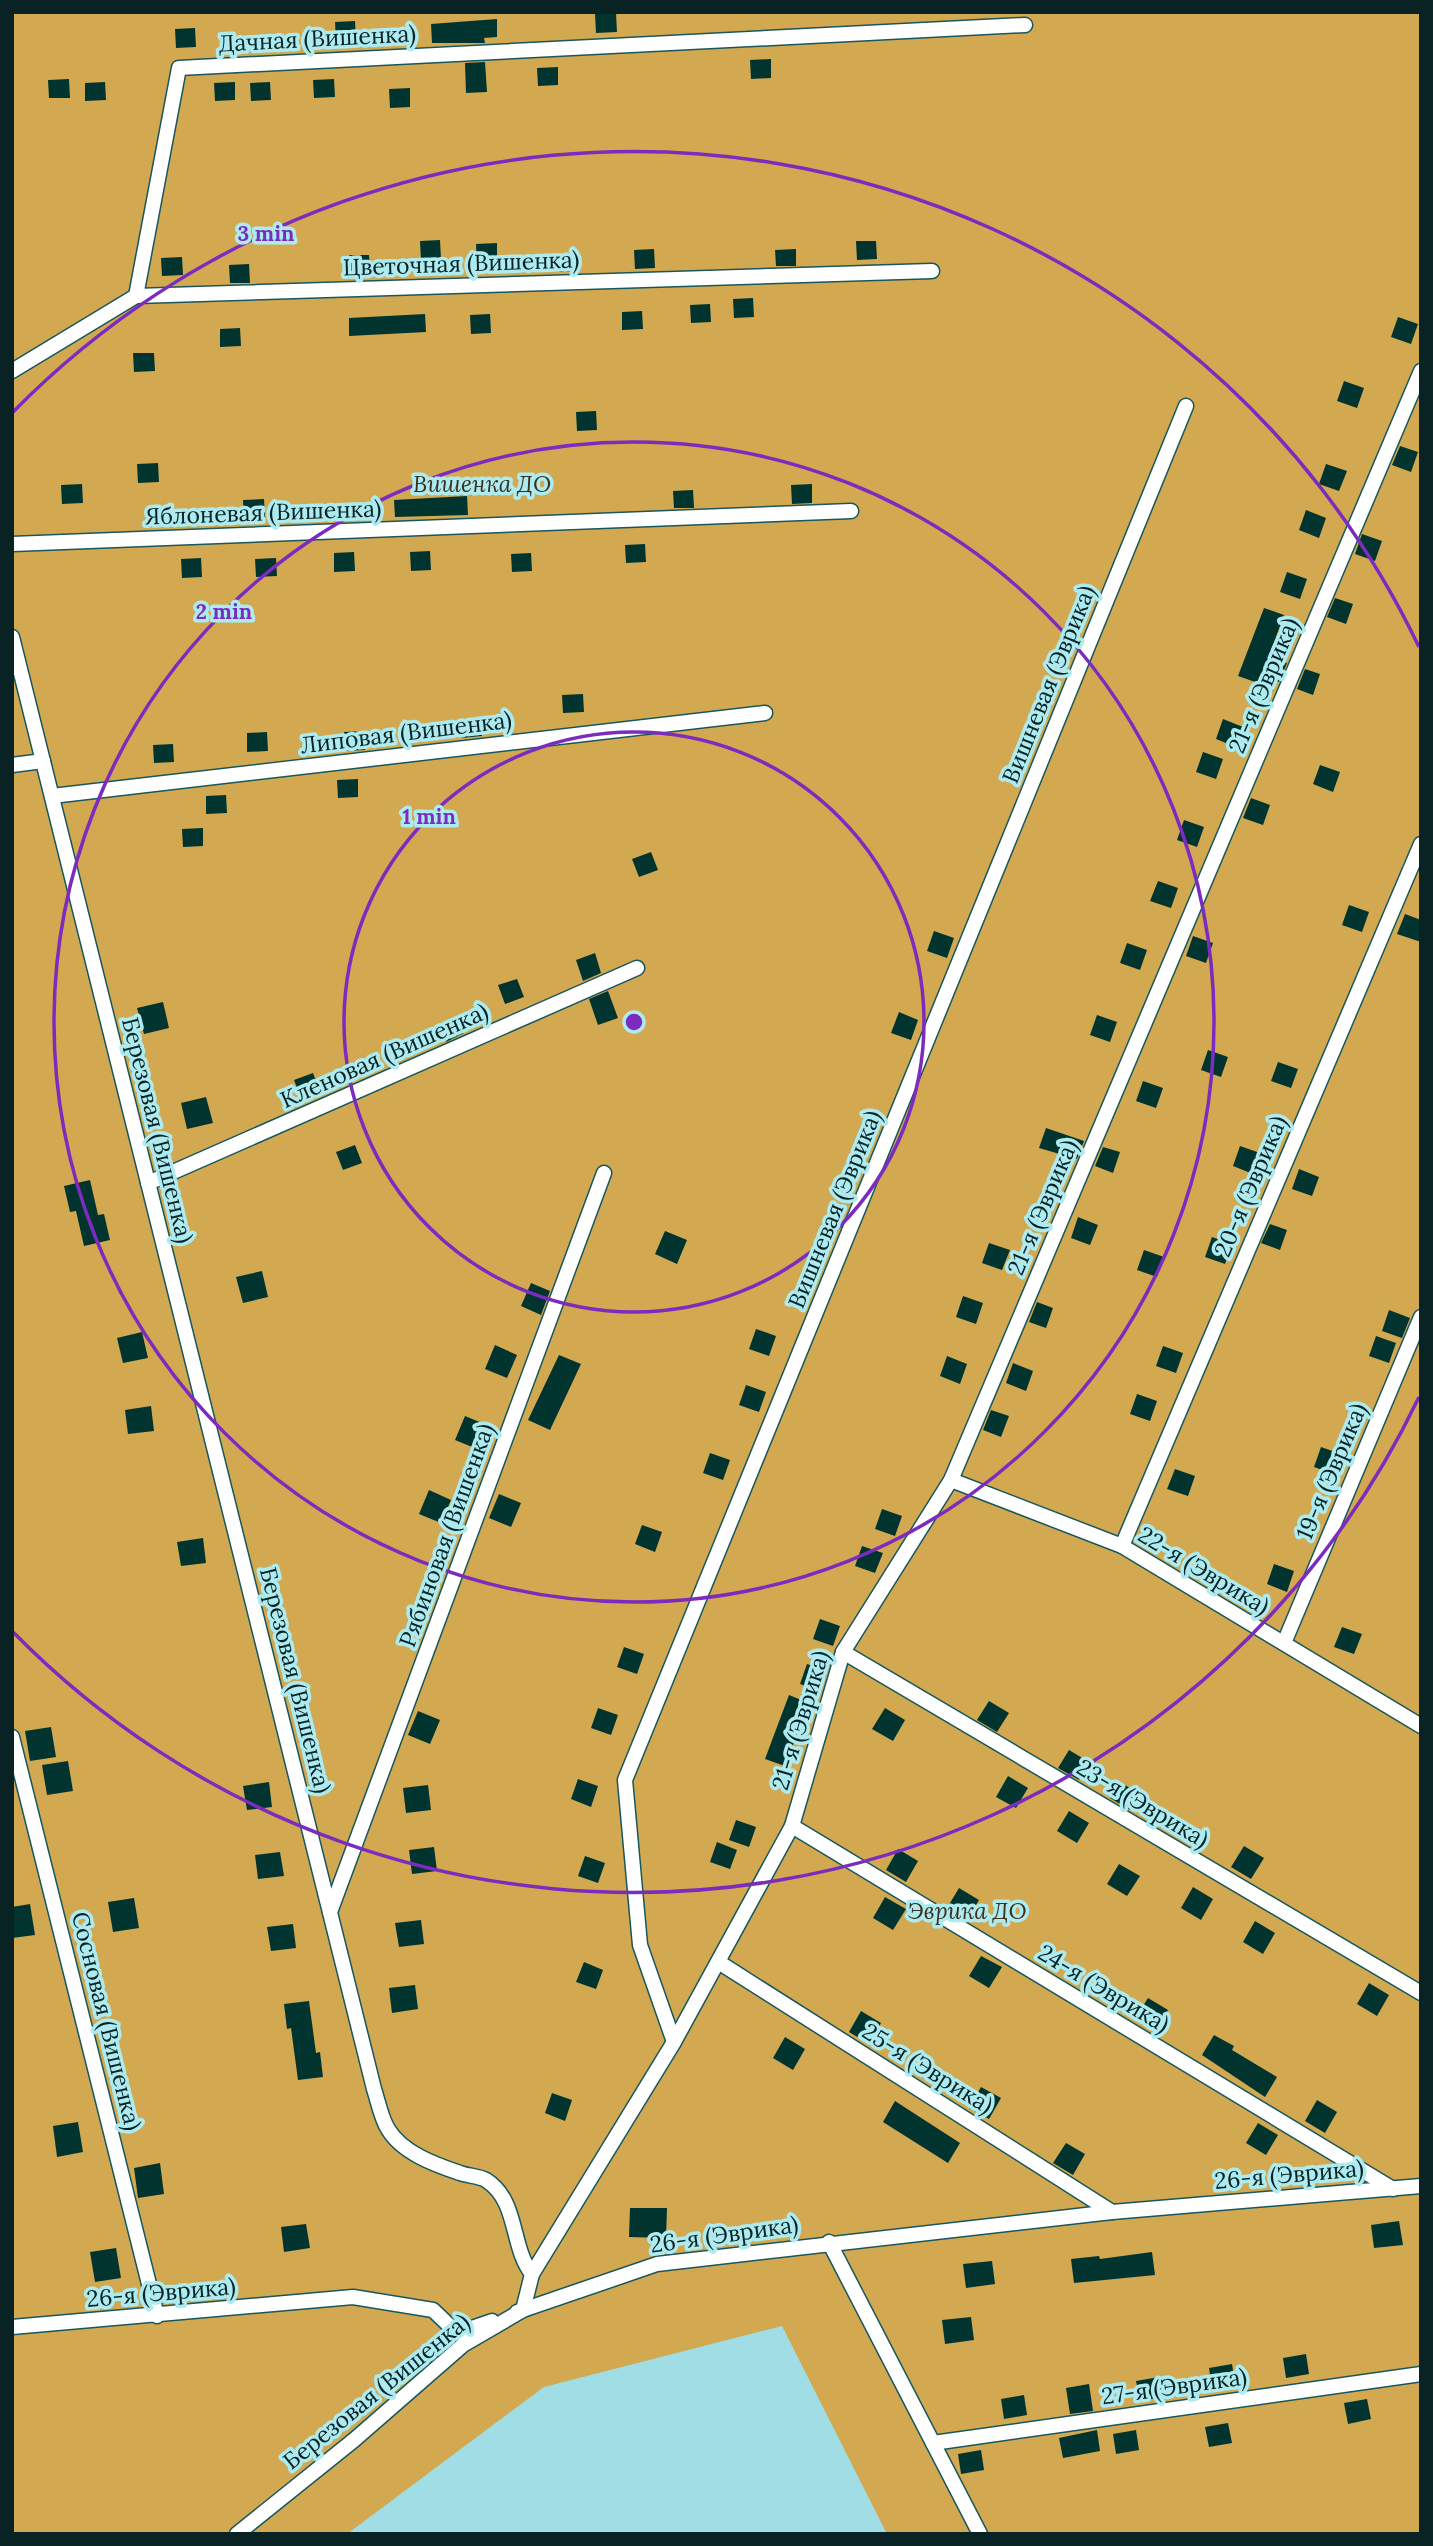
<svg xmlns="http://www.w3.org/2000/svg" width="1433" height="2546" viewBox="0 0 1433 2546" font-family="Lora,serif">
	<rect width="100%" height="100%" fill="#a0dde4"/>
	<path fill="#d2a950" d="M 12,12 L 1421,12 L 1421,2534 L 887,2534 L 782,2326 L 544,2387 L 347,2534 L 12,2534 Z"/>
	<g fill="#02342f">
		<path d="M 616,13 L 617,32 L 596,33 L 595,14 Z"/>
		<path d="M 497,19 L 497,37 L 484,38 L 485,43 L 432,43 L 431,24 Z"/>
		<path d="M 355,21 L 356,40 L 336,41 L 335,22 Z"/>
		<path d="M 195,28 L 196,47 L 176,48 L 175,29 Z"/>
		<path d="M 771,59 L 771,78 L 751,79 L 750,60 Z"/>
		<path d="M 485,62 L 487,92 L 466,93 L 465,63 Z"/>
		<path d="M 558,67 L 558,85 L 538,86 L 537,68 Z"/>
		<path d="M 69,79 L 70,98 L 49,98 L 48,80 Z"/>
		<path d="M 334,79 L 335,97 L 314,98 L 313,80 Z"/>
		<path d="M 105,82 L 106,100 L 85,101 L 85,83 Z"/>
		<path d="M 235,82 L 235,100 L 215,101 L 214,83 Z"/>
		<path d="M 270,82 L 271,100 L 251,101 L 250,83 Z"/>
		<path d="M 410,88 L 410,107 L 390,108 L 389,89 Z"/>
		<path d="M 440,240 L 441,259 L 421,260 L 420,241 Z"/>
		<path d="M 856,241 L 876,241 L 877,259 L 857,260 Z"/>
		<path d="M 497,243 L 497,262 L 477,263 L 476,244 Z"/>
		<path d="M 654,249 L 655,268 L 635,269 L 634,250 Z"/>
		<path d="M 796,249 L 796,266 L 776,266 L 775,250 Z"/>
		<path d="M 579,253 L 579,271 L 559,272 L 558,254 Z"/>
		<path d="M 349,255 L 369,255 L 370,273 L 350,274 Z"/>
		<path d="M 182,257 L 183,275 L 162,276 L 161,258 Z"/>
		<path d="M 249,264 L 250,283 L 230,283 L 229,265 Z"/>
		<path d="M 753,298 L 754,317 L 734,318 L 733,299 Z"/>
		<path d="M 710,304 L 711,322 L 691,323 L 690,305 Z"/>
		<path d="M 642,311 L 643,329 L 622,330 L 622,312 Z"/>
		<path d="M 425,314 L 426,332 L 349,336 L 349,318 Z"/>
		<path d="M 490,314 L 491,333 L 471,334 L 470,315 Z"/>
		<path d="M 1398,317 L 1418,324 L 1411,344 L 1391,337 Z"/>
		<path d="M 240,328 L 241,346 L 220,347 L 220,329 Z"/>
		<path d="M 133,353 L 154,353 L 155,371 L 134,372 Z"/>
		<path d="M 1344,381 L 1364,388 L 1357,408 L 1337,401 Z"/>
		<path d="M 596,411 L 597,430 L 577,431 L 576,412 Z"/>
		<path d="M 1400,446 L 1418,452 L 1411,472 L 1392,465 Z"/>
		<path d="M 158,463 L 159,482 L 138,483 L 137,464 Z"/>
		<path d="M 1326,464 L 1347,471 L 1339,491 L 1319,484 Z"/>
		<path d="M 82,484 L 83,503 L 62,504 L 61,485 Z"/>
		<path d="M 812,484 L 812,503 L 792,504 L 791,485 Z"/>
		<path d="M 693,490 L 694,508 L 674,508 L 673,491 Z"/>
		<path d="M 467,496 L 468,515 L 395,517 L 394,500 Z"/>
		<path d="M 264,499 L 265,518 L 244,519 L 243,500 Z"/>
		<path d="M 1306,510 L 1326,518 L 1319,538 L 1299,530 Z"/>
		<path d="M 1362,534 L 1382,541 L 1375,561 L 1355,554 Z"/>
		<path d="M 645,544 L 646,562 L 626,563 L 625,545 Z"/>
		<path d="M 430,551 L 431,570 L 411,571 L 410,552 Z"/>
		<path d="M 354,552 L 355,571 L 334,572 L 334,553 Z"/>
		<path d="M 531,553 L 532,571 L 512,572 L 511,554 Z"/>
		<path d="M 201,558 L 202,577 L 182,578 L 181,559 Z"/>
		<path d="M 276,558 L 277,576 L 256,577 L 255,559 Z"/>
		<path d="M 1287,572 L 1307,579 L 1300,599 L 1280,592 Z"/>
		<path d="M 1335,598 L 1353,604 L 1346,624 L 1327,617 Z"/>
		<path d="M 1264,608 L 1284,615 L 1269,656 L 1287,663 L 1279,682 L 1260,676 L 1258,683 L 1238,676 Z"/>
		<path d="M 1305,669 L 1320,674 L 1313,695 L 1297,689 Z"/>
		<path d="M 583,694 L 584,712 L 563,713 L 562,695 Z"/>
		<path d="M 481,719 L 482,736 L 461,738 L 460,720 Z"/>
		<path d="M 1223,719 L 1243,727 L 1236,747 L 1216,739 Z"/>
		<path d="M 365,731 L 365,750 L 345,751 L 344,732 Z"/>
		<path d="M 267,732 L 268,751 L 247,752 L 247,733 Z"/>
		<path d="M 173,744 L 174,762 L 154,763 L 153,745 Z"/>
		<path d="M 1203,752 L 1223,759 L 1216,779 L 1196,772 Z"/>
		<path d="M 1320,765 L 1340,772 L 1333,792 L 1313,784 Z"/>
		<path d="M 358,779 L 358,797 L 338,798 L 337,780 Z"/>
		<path d="M 226,795 L 227,813 L 206,814 L 206,796 Z"/>
		<path d="M 1251,798 L 1270,805 L 1263,825 L 1243,818 Z"/>
		<path d="M 1184,820 L 1204,827 L 1197,847 L 1177,840 Z"/>
		<path d="M 203,828 L 203,846 L 183,847 L 182,829 Z"/>
		<path d="M 651,852 L 658,870 L 639,877 L 632,859 Z"/>
		<path d="M 1158,881 L 1178,888 L 1171,908 L 1150,901 Z"/>
		<path d="M 1349,905 L 1369,912 L 1362,932 L 1342,925 Z"/>
		<path d="M 1405,914 L 1421,920 L 1421,942 L 1397,934 Z"/>
		<path d="M 934,931 L 954,938 L 947,958 L 927,951 Z"/>
		<path d="M 1193,936 L 1213,943 L 1206,963 L 1186,956 Z"/>
		<path d="M 1127,943 L 1147,950 L 1140,970 L 1120,963 Z"/>
		<path d="M 595,953 L 601,973 L 583,981 L 576,960 Z"/>
		<path d="M 517,979 L 524,997 L 505,1004 L 498,985 Z"/>
		<path d="M 608,991 L 618,1018 L 598,1025 L 589,999 Z"/>
		<path d="M 163,1002 L 169,1028 L 144,1034 L 137,1008 Z"/>
		<path d="M 899,1012 L 918,1020 L 911,1040 L 891,1033 Z"/>
		<path d="M 1097,1015 L 1117,1022 L 1110,1042 L 1090,1035 Z"/>
		<path d="M 459,1017 L 464,1033 L 446,1042 L 440,1024 Z"/>
		<path d="M 1208,1050 L 1228,1057 L 1221,1077 L 1201,1070 Z"/>
		<path d="M 1278,1062 L 1298,1069 L 1291,1088 L 1271,1081 Z"/>
		<path d="M 313,1073 L 320,1092 L 301,1098 L 294,1080 Z"/>
		<path d="M 1143,1081 L 1163,1088 L 1156,1108 L 1136,1101 Z"/>
		<path d="M 206,1097 L 213,1123 L 187,1129 L 181,1103 Z"/>
		<path d="M 1046,1128 L 1084,1141 L 1077,1159 L 1039,1148 Z"/>
		<path d="M 355,1145 L 362,1163 L 343,1170 L 336,1152 Z"/>
		<path d="M 1240,1146 L 1260,1153 L 1253,1174 L 1233,1166 Z"/>
		<path d="M 1103,1147 L 1120,1152 L 1113,1173 L 1095,1166 Z"/>
		<path d="M 1299,1169 L 1319,1177 L 1312,1196 L 1292,1189 Z"/>
		<path d="M 90,1180 L 98,1215 L 104,1214 L 110,1240 L 84,1246 L 76,1211 L 70,1212 L 64,1186 Z"/>
		<path d="M 1078,1217 L 1098,1225 L 1090,1245 L 1071,1238 Z"/>
		<path d="M 1270,1224 L 1287,1230 L 1280,1250 L 1261,1243 Z"/>
		<path d="M 665,1231 L 687,1240 L 677,1264 L 655,1254 Z"/>
		<path d="M 1212,1237 L 1232,1244 L 1225,1264 L 1205,1257 Z"/>
		<path d="M 989,1243 L 1010,1250 L 1002,1270 L 982,1263 Z"/>
		<path d="M 1144,1250 L 1164,1257 L 1157,1277 L 1137,1270 Z"/>
		<path d="M 262,1271 L 268,1297 L 243,1303 L 236,1277 Z"/>
		<path d="M 531,1283 L 550,1291 L 541,1315 L 521,1306 Z"/>
		<path d="M 963,1296 L 983,1303 L 976,1324 L 956,1317 Z"/>
		<path d="M 1037,1302 L 1053,1308 L 1046,1328 L 1029,1322 Z"/>
		<path d="M 1389,1310 L 1410,1318 L 1402,1338 L 1382,1331 Z"/>
		<path d="M 756,1329 L 776,1336 L 769,1356 L 749,1349 Z"/>
		<path d="M 142,1332 L 148,1358 L 123,1363 L 117,1338 Z"/>
		<path d="M 1376,1336 L 1396,1343 L 1389,1363 L 1369,1356 Z"/>
		<path d="M 495,1345 L 517,1355 L 507,1378 L 485,1369 Z"/>
		<path d="M 1163,1346 L 1183,1353 L 1176,1373 L 1156,1366 Z"/>
		<path d="M 559,1355 L 581,1364 L 550,1430 L 528,1420 Z"/>
		<path d="M 947,1356 L 967,1364 L 960,1384 L 940,1376 Z"/>
		<path d="M 1013,1363 L 1033,1371 L 1026,1391 L 1006,1383 Z"/>
		<path d="M 746,1385 L 766,1392 L 759,1412 L 739,1405 Z"/>
		<path d="M 1137,1394 L 1157,1401 L 1150,1421 L 1130,1414 Z"/>
		<path d="M 151,1406 L 154,1431 L 128,1434 L 125,1410 Z"/>
		<path d="M 991,1410 L 1009,1416 L 1001,1437 L 983,1430 Z"/>
		<path d="M 465,1416 L 487,1425 L 477,1449 L 455,1440 Z"/>
		<path d="M 1321,1447 L 1341,1454 L 1334,1474 L 1314,1467 Z"/>
		<path d="M 710,1453 L 730,1460 L 723,1480 L 703,1473 Z"/>
		<path d="M 1175,1469 L 1195,1476 L 1188,1496 L 1167,1489 Z"/>
		<path d="M 429,1490 L 451,1500 L 441,1523 L 419,1514 Z"/>
		<path d="M 499,1494 L 521,1503 L 511,1527 L 489,1518 Z"/>
		<path d="M 882,1509 L 902,1516 L 895,1536 L 875,1529 Z"/>
		<path d="M 642,1525 L 662,1532 L 655,1552 L 635,1544 Z"/>
		<path d="M 203,1538 L 206,1563 L 181,1566 L 177,1542 Z"/>
		<path d="M 862,1546 L 883,1553 L 875,1573 L 855,1566 Z"/>
		<path d="M 1274,1564 L 1294,1571 L 1287,1592 L 1267,1584 Z"/>
		<path d="M 820,1619 L 840,1626 L 833,1646 L 813,1639 Z"/>
		<path d="M 1342,1627 L 1362,1634 L 1354,1654 L 1334,1647 Z"/>
		<path d="M 624,1647 L 644,1654 L 637,1674 L 617,1667 Z"/>
		<path d="M 807,1664 L 827,1671 L 820,1691 L 800,1684 Z"/>
		<path d="M 789,1695 L 809,1703 L 785,1766 L 765,1759 Z"/>
		<path d="M 989,1701 L 1009,1713 L 997,1732 L 977,1720 Z"/>
		<path d="M 598,1708 L 618,1715 L 611,1735 L 591,1728 Z"/>
		<path d="M 885,1708 L 905,1720 L 893,1741 L 872,1729 Z"/>
		<path d="M 418,1711 L 440,1720 L 430,1744 L 408,1735 Z"/>
		<path d="M 51,1727 L 56,1757 L 30,1761 L 25,1731 Z"/>
		<path d="M 1069,1750 L 1089,1762 L 1079,1780 L 1058,1768 Z"/>
		<path d="M 68,1761 L 73,1791 L 47,1795 L 42,1765 Z"/>
		<path d="M 1008,1776 L 1028,1788 L 1016,1808 L 996,1797 Z"/>
		<path d="M 578,1779 L 598,1786 L 591,1807 L 571,1799 Z"/>
		<path d="M 269,1782 L 272,1807 L 247,1810 L 243,1786 Z"/>
		<path d="M 1120,1782 L 1140,1794 L 1130,1810 L 1110,1798 Z"/>
		<path d="M 428,1785 L 431,1810 L 406,1813 L 403,1788 Z"/>
		<path d="M 1069,1811 L 1089,1823 L 1077,1843 L 1057,1831 Z"/>
		<path d="M 736,1820 L 756,1827 L 749,1847 L 729,1840 Z"/>
		<path d="M 717,1842 L 737,1850 L 730,1869 L 710,1862 Z"/>
		<path d="M 1244,1846 L 1264,1858 L 1251,1879 L 1231,1867 Z"/>
		<path d="M 434,1847 L 437,1871 L 412,1874 L 409,1850 Z"/>
		<path d="M 898,1849 L 918,1861 L 906,1882 L 886,1870 Z"/>
		<path d="M 280,1852 L 284,1876 L 258,1879 L 255,1855 Z"/>
		<path d="M 585,1856 L 605,1863 L 598,1883 L 578,1876 Z"/>
		<path d="M 1119,1864 L 1140,1876 L 1127,1896 L 1107,1884 Z"/>
		<path d="M 1193,1887 L 1213,1899 L 1201,1920 L 1181,1908 Z"/>
		<path d="M 959,1888 L 979,1900 L 967,1920 L 947,1908 Z"/>
		<path d="M 885,1897 L 906,1909 L 893,1930 L 873,1918 Z"/>
		<path d="M 134,1898 L 139,1928 L 113,1932 L 108,1902 Z"/>
		<path d="M 30,1904 L 35,1935 L 12,1938 L 12,1907 Z"/>
		<path d="M 421,1920 L 424,1944 L 399,1947 L 395,1923 Z"/>
		<path d="M 1255,1921 L 1275,1933 L 1263,1954 L 1243,1942 Z"/>
		<path d="M 293,1924 L 296,1948 L 271,1951 L 267,1927 Z"/>
		<path d="M 981,1956 L 1002,1967 L 989,1988 L 969,1976 Z"/>
		<path d="M 584,1962 L 603,1970 L 596,1989 L 576,1982 Z"/>
		<path d="M 1369,1983 L 1389,1995 L 1377,2016 L 1357,2004 Z"/>
		<path d="M 415,1985 L 418,2009 L 392,2013 L 389,1988 Z"/>
		<path d="M 1148,1998 L 1168,2010 L 1155,2031 L 1135,2019 Z"/>
		<path d="M 309,2001 L 316,2053 L 320,2052 L 323,2077 L 298,2080 L 291,2028 L 287,2029 L 284,2004 Z"/>
		<path d="M 861,2011 L 881,2023 L 869,2044 L 849,2032 Z"/>
		<path d="M 1214,2035 L 1234,2046 L 1232,2050 L 1277,2077 L 1265,2097 L 1202,2055 Z"/>
		<path d="M 785,2037 L 805,2049 L 793,2070 L 773,2058 Z"/>
		<path d="M 981,2087 L 1001,2098 L 989,2119 L 969,2108 Z"/>
		<path d="M 552,2093 L 572,2100 L 565,2121 L 545,2113 Z"/>
		<path d="M 1317,2100 L 1337,2112 L 1325,2133 L 1305,2121 Z"/>
		<path d="M 895,2101 L 960,2143 L 948,2163 L 883,2122 Z"/>
		<path d="M 78,2122 L 83,2152 L 57,2157 L 53,2126 Z"/>
		<path d="M 1258,2123 L 1278,2135 L 1266,2155 L 1246,2143 Z"/>
		<path d="M 1066,2143 L 1085,2154 L 1073,2175 L 1053,2163 Z"/>
		<path d="M 160,2163 L 164,2194 L 138,2198 L 134,2168 Z"/>
		<path d="M 630,2208 L 667,2208 L 666,2238 L 629,2237 Z"/>
		<path d="M 1399,2221 L 1403,2245 L 1374,2248 L 1371,2225 Z"/>
		<path d="M 306,2224 L 310,2248 L 284,2252 L 281,2227 Z"/>
		<path d="M 116,2248 L 121,2278 L 95,2282 L 90,2252 Z"/>
		<path d="M 1152,2252 L 1155,2275 L 1074,2283 L 1071,2259 L 1099,2256 L 1100,2259 Z"/>
		<path d="M 992,2261 L 995,2284 L 966,2288 L 963,2264 Z"/>
		<path d="M 971,2317 L 974,2340 L 945,2344 L 942,2320 Z"/>
		<path d="M 1306,2354 L 1309,2374 L 1286,2378 L 1283,2358 Z"/>
		<path d="M 1232,2364 L 1235,2384 L 1212,2388 L 1209,2368 Z"/>
		<path d="M 1159,2377 L 1163,2397 L 1140,2401 L 1136,2381 Z"/>
		<path d="M 1089,2384 L 1093,2411 L 1070,2414 L 1066,2388 Z"/>
		<path d="M 1024,2395 L 1027,2415 L 1004,2419 L 1001,2399 Z"/>
		<path d="M 1367,2399 L 1371,2419 L 1348,2424 L 1344,2403 Z"/>
		<path d="M 1228,2423 L 1232,2443 L 1209,2447 L 1205,2427 Z"/>
		<path d="M 1097,2430 L 1100,2451 L 1063,2458 L 1059,2438 Z"/>
		<path d="M 1136,2430 L 1139,2450 L 1116,2454 L 1113,2434 Z"/>
		<path d="M 981,2450 L 984,2470 L 961,2474 L 958,2454 Z"/>
	</g>
	<g fill="none" stroke-linecap="round" stroke-linejoin="round">
		<defs>
			<g id="lane">
				<path d="M 136,296 L 179,68 L 1025,25"/>
				<path d="M 12,371 L 136,296 L 932,271"/>
				<path d="M 12,544 L 851,511"/>
				<path d="M 12,637 L 374,2089 C 378,2101 381,2118 388,2129 C 402,2153 436,2165 460,2173 C 468,2176 479,2176 486,2180 C 519,2201 510,2246 532,2274 L 523,2310 L 463,2345 L 354,2440 L 237,2534"/>
				<path d="M 12,765 L 43,761"/>
				<path d="M 52,796 L 765,713"/>
				<path d="M 148,1183 L 637,968"/>
				<path d="M 951,1480 L 1122,1546 L 1421,1726"/>
				<path d="M 1122,1546 L 1421,844"/>
				<path d="M 1284,1643 L 1421,1317"/>
				<path d="M 843,1652 L 1421,1993"/>
				<path d="M 12,1737 L 157,2316"/>
				<path d="M 792,1826 L 1393,2189"/>
				<path d="M 330,1912 L 604,1173"/>
				<path d="M 720,1963 L 1112,2212"/>
				<path d="M 674,2042 L 640,1945 L 625,1780 L 1186,406"/>
				<path d="M 829,2242 L 980,2534"/>
				<path d="M 532,2274 L 674,2042 L 792,1826 L 843,1652 L 951,1480 L 1421,371"/>
				<path d="M 517,2312 L 657,2264 L 1112,2212 L 1421,2186"/>
				<path d="M 12,2327 L 353,2297 L 433,2310 L 457,2333 L 492,2321"/>
				<path d="M 933,2443 L 1421,2374"/>
			</g>
		</defs>
		<use href="#lane" stroke="#17575d" stroke-width="17"/>
		<use href="#lane" stroke="#fff" stroke-width="14"/>
	</g>
	<g fill="none" stroke="#7b2cbf" stroke-width="3.5">
		<circle cx="634" cy="1022" r="290"/>
		<circle cx="634" cy="1022" r="580"/>
		<path d="M1419 1397A870 870 0 0 1 13 1632M13 412A870 870 0 0 1 1419 647"/>
	</g>
	<g text-anchor="middle" dominant-baseline="central" stroke-width="7" stroke-linejoin="round" paint-order="stroke">
		<g font-size="23" fill="#092325" stroke="#adebf1">
			<text transform="translate(317 38) rotate(-3)">Дачная (Вишенка)</text>
			<text transform="translate(461 263) rotate(-2)">Цветочная (Вишенка)</text>
			<text transform="translate(263 512) rotate(-2)">Яблоневая (Вишенка)</text>
			<text transform="translate(1048 684) rotate(-68)">Вишневая (Эврика)</text>
			<text transform="translate(1263 685) rotate(-67)">21-я (Эврика)</text>
			<text transform="translate(406 732) rotate(-7)">Липовая (Вишенка)</text>
			<text transform="translate(384 1055) rotate(-24)">Кленовая (Вишенка)</text>
			<text transform="translate(158 1130) rotate(76)">Березовая (Вишенка)</text>
			<text transform="translate(1250 1186) rotate(-67)">20-я (Эврика)</text>
			<text transform="translate(1042 1207) rotate(-67)">21-я (Эврика)</text>
			<text transform="translate(834 1209) rotate(-68)">Вишневая (Эврика)</text>
			<text transform="translate(1331 1471) rotate(-67)">19-я (Эврика)</text>
			<text transform="translate(446 1535) rotate(-70)">Рябиновая (Вишенка)</text>
			<text transform="translate(1204 1570) rotate(31)">22-я (Эврика)</text>
			<text transform="translate(296 1680) rotate(76)">Березовая (Вишенка)</text>
			<text transform="translate(800 1720) rotate(-73)">21-я (Эврика)</text>
			<text transform="translate(1143 1803) rotate(31)">23-я (Эврика)</text>
			<text transform="translate(1104 1988) rotate(31)">24-я (Эврика)</text>
			<text transform="translate(107 2021) rotate(76)">Сосновая (Вишенка)</text>
			<text transform="translate(928 2068) rotate(32)">25-я (Эврика)</text>
			<text transform="translate(1289 2174) rotate(-5)">26-я (Эврика)</text>
			<text transform="translate(724 2234) rotate(-8)">26-я (Эврика)</text>
			<text transform="translate(161 2292) rotate(-5)">26-я (Эврика)</text>
			<text transform="translate(1174 2386) rotate(-8)">27-я (Эврика)</text>
			<text transform="translate(376 2391) rotate(-39)">Березовая (Вишенка)</text>
		</g>
		<g font-size="23" font-style="italic" fill="#3c321e" stroke="#adebf1">
			<text x="482" y="483">Вишенка ДО</text>
			<text x="967" y="1910">Эврика ДО</text>
		</g>
	</g>
	<circle cx="634" cy="1022" r="10" fill="#7b2cbf" stroke="#adebf1" stroke-width="3.5"/>
	<g font-size="21" text-anchor="middle" font-weight="bold" fill="#7b2cbf" stroke="#adebf1" stroke-width="7" stroke-linejoin="round" paint-order="stroke">
		<text x="266" y="241">3 min</text>
		<text x="224" y="619">2 min</text>
		<text x="429" y="824">1 min</text>
	</g>
	<rect width="1433" height="2546" fill="none" stroke="#092325" stroke-width="28"/>
</svg>
